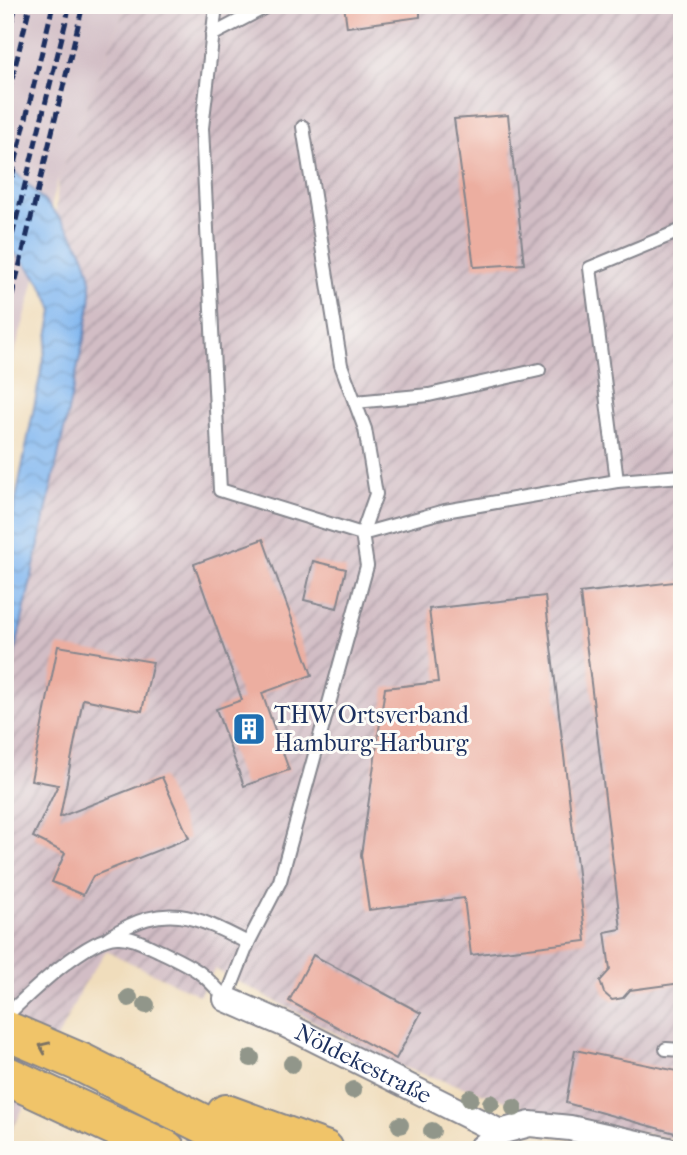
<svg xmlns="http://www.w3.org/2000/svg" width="687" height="1155" viewBox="0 0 687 1155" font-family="'IM FELL French Canon',serif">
	<defs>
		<pattern id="industrial-furrows" width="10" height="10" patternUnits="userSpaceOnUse" patternTransform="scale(1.75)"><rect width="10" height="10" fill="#d2bdc5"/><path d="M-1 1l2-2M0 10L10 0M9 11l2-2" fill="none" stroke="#aa9aa3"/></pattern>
		<pattern id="water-waves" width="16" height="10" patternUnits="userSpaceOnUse" patternTransform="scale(1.75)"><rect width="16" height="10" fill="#80b6ef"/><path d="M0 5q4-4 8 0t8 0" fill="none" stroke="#6894c5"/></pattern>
	</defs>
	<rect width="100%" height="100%" fill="#fdfcf7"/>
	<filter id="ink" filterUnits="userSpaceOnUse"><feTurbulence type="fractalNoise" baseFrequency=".0143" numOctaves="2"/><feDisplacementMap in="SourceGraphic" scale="14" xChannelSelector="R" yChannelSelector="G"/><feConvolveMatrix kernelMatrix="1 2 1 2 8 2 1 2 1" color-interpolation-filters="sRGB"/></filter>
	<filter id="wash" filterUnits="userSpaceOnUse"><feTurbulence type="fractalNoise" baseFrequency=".00686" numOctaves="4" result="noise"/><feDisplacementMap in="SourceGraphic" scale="28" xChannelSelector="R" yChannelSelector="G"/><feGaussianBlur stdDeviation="1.57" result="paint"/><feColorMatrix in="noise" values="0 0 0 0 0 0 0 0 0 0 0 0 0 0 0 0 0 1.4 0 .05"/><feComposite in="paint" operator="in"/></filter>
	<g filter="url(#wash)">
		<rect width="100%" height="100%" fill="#f0ddbc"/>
		<path fill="url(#industrial-furrows)" d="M 126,5 L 682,5 L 682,1141 L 537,1111 L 395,1065 L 215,969 L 199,995 L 106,951 L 83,986 L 5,1145 L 5,698 L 85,334 L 91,286 L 87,264 L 56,214 L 58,178 Z"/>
		<path fill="#d2bdc5" d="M 5,5 L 126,5 L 58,178 L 31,296 L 5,386 Z"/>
		<path fill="url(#water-waves)" stroke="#4e72a6" stroke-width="2" d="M 5,162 C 37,195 89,236 91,285 C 92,301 87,319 85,334 L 5,698 L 5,554 L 53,311 C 44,281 27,265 5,243 Z"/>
		<g id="blocks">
			<g fill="#ecaea0">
				<path d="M 344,5 L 420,5 L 420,17 L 347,27 Z"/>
				<path d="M 508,115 L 524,264 L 474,267 L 454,119 Z"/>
				<path d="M 263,539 L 312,675 L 262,693 L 289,770 L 244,786 L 216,709 L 242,700 L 194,564 Z"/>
				<path d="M 313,561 L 346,569 L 337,608 L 304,600 Z"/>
				<path d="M 682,581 L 682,983 L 630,990 L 623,998 L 612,1000 L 604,993 L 600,981 L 610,970 L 605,932 L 621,929 L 580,593 Z"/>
				<path d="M 545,596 L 586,941 L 471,955 L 464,898 L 369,910 L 361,855 L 385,688 L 438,682 L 429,609 Z"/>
				<path d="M 58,646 L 153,662 L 142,711 L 83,699 L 60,817 L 162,777 L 189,838 L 93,876 L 83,895 L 52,882 L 65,853 L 33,837 L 58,785 L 31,780 Z"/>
				<path d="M 313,955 L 421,1013 L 396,1059 L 289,1001 Z"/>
				<path d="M 575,1050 L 682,1072 L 682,1135 L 566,1103 Z"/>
			</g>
		</g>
	</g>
	<g filter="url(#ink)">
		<use href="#blocks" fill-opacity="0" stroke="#86868d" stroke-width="2"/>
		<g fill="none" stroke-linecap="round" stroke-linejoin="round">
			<defs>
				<g id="service">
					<path d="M 212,35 L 269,5"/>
					<path d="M 303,127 L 341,365 L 365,429 L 376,494 L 362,534"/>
					<path d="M 355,402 L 429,395 L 539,370"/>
					<path d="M 617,481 L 682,476"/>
					<path d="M 362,534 L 445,511 L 617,481 L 590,268 L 682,230"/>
					<path d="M 109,937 C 165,901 194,915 248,943"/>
					<path d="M 5,1017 C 28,995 86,938 117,937 C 133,936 148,946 162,952 C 195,968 202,971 226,999 L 248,943 L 280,881 L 367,566 L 362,534 L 220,490 L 202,128 L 216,5"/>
					<path d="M 666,1049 L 682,1050"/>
				</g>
				<g id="minor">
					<path id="s1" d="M 226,999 L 288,1026 L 500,1132 L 530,1124 L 570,1128 L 668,1150"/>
					<path d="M 479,1150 L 500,1132"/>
				</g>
				<g id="trunk">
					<path d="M 5,1030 L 82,1063 L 255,1150"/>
					<path d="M 5,1075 L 166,1150"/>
					<path d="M 226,1114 L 324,1150"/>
				</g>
			</defs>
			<use href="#service" stroke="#86868d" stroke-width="16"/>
			<use href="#minor" stroke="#86868d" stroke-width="28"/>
			<use href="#trunk" stroke="#86868d" stroke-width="42"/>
			<use href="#service" stroke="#fff" stroke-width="12"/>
			<use href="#minor" stroke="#fff" stroke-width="24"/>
			<use href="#trunk" stroke="#f0c469" stroke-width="38"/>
			<g stroke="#1b2f5e" stroke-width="5" stroke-dasharray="10 5" stroke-linecap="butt">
				<path d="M 5,49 L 16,5"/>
				<path d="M 5,108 L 30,5"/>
				<path d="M 5,206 L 53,5"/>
				<path d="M 5,264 L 70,5"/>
				<path d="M 5,325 L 83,5"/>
			</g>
		</g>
		<g fill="#91968a">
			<circle cx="129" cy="998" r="9"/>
			<circle cx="146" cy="1005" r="9"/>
			<circle cx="251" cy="1058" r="9"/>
			<circle cx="292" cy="1064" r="9"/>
			<circle cx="353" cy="1090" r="9"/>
			<circle cx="470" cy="1098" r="9"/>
			<circle cx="491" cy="1103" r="9"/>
			<circle cx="514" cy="1108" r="9"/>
			<circle cx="400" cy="1125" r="9"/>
			<circle cx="432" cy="1131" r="9"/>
		</g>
		<defs><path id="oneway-chevron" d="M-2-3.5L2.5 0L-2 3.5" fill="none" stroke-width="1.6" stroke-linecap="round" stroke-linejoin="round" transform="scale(1.75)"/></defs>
		<use stroke="#7b7263" href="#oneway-chevron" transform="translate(44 1047) rotate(-156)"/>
	</g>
	<defs>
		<symbol id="building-square" viewBox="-11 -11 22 22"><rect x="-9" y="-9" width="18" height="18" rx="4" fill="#1f6fb2" stroke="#fdfcf7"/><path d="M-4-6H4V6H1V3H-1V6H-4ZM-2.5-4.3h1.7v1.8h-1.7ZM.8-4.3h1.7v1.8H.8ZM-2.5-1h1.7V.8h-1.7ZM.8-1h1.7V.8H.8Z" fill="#fff"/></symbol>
	</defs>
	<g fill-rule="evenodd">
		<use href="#building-square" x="230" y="710" width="38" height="38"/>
	</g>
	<g text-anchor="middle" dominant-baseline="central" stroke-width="6" stroke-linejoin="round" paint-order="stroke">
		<g font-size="24" fill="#1b2f5e" stroke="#fdfcf7" text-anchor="start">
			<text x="274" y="715">THW Ortsverband<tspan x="274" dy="28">Hamburg-Harburg</tspan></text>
		</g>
		<g font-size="24" fill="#1b2f5e" stroke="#fdfcf7">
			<text stroke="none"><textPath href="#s1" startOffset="152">Nöldekestraße</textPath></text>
		</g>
	</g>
	<rect width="687" height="1155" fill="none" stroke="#fdfcf7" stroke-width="28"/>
</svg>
